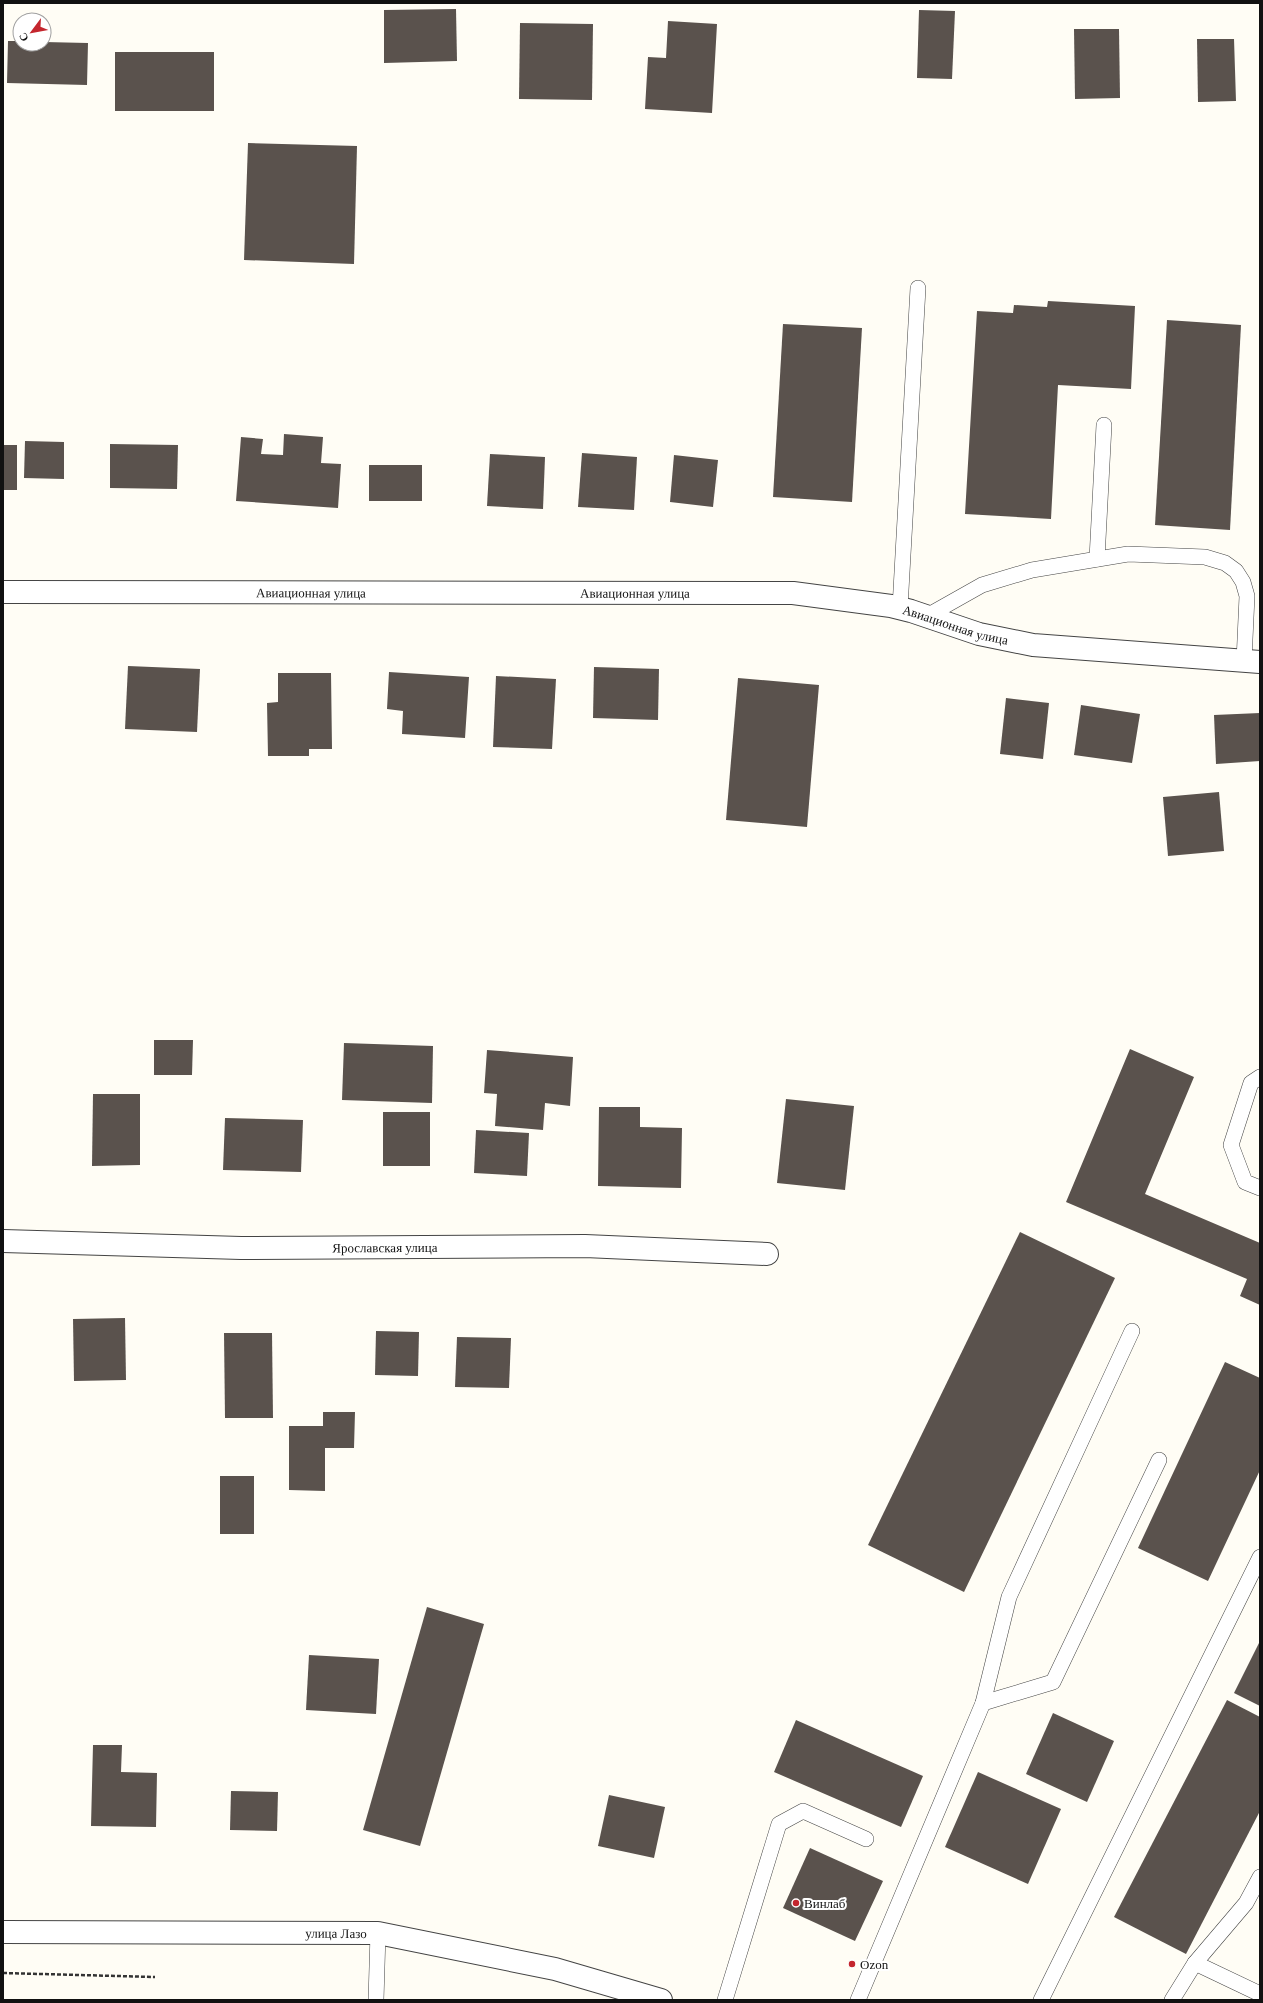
<svg xmlns="http://www.w3.org/2000/svg" width="1263" height="2003" viewBox="0 0 1263 2003" font-family="'Times New Roman',serif">
	<rect width="100%" height="100%" fill="#fffdf5"/>
	<g fill="#5a524d">
		<path d="M 456,9 L 457,61 L 384,63 L 384,10 Z"/>
		<path d="M 919,10 L 955,11 L 952,79 L 917,78 Z"/>
		<path d="M 668,21 L 717,24 L 712,113 L 645,109 L 648,57 L 666,58 Z"/>
		<path d="M 520,23 L 593,24 L 592,100 L 519,99 Z"/>
		<path d="M 1074,29 L 1119,29 L 1120,98 L 1075,99 Z"/>
		<path d="M 1197,39 L 1234,39 L 1236,101 L 1198,102 Z"/>
		<path d="M 8,41 L 20,41 L 20,44 L 44,44 L 44,42 L 88,43 L 87,85 L 7,83 Z"/>
		<rect x="115" y="52" width="99" height="59"/>
		<path d="M 248,143 L 357,146 L 354,264 L 244,260 Z"/>
		<path d="M 1048,301 L 1135,306 L 1131,389 L 1058,385 L 1051,519 L 965,514 L 977,311 L 1013,313 L 1014,305 L 1047,307 Z"/>
		<path d="M 1167,320 L 1241,325 L 1230,530 L 1155,525 Z"/>
		<path d="M 783,324 L 862,328 L 852,502 L 773,497 Z"/>
		<path d="M 284,434 L 323,437 L 321,463 L 341,464 L 338,508 L 236,501 L 241,437 L 263,439 L 261,454 L 283,455 Z"/>
		<path d="M 25,441 L 64,442 L 64,479 L 24,478 Z"/>
		<path d="M 110,444 L 178,445 L 177,489 L 110,488 Z"/>
		<rect x="3" y="445" width="14" height="45"/>
		<path d="M 582,453 L 637,457 L 634,510 L 578,507 Z"/>
		<path d="M 490,454 L 545,457 L 543,509 L 487,506 Z"/>
		<path d="M 674,455 L 718,460 L 713,507 L 670,502 Z"/>
		<rect x="369" y="465" width="53" height="36"/>
		<path d="M 128,666 L 200,669 L 197,732 L 125,729 Z"/>
		<path d="M 594,667 L 659,669 L 658,720 L 593,718 Z"/>
		<path d="M 389,672 L 469,677 L 465,738 L 402,734 L 403,711 L 387,709 Z"/>
		<path d="M 278,673 L 331,673 L 332,749 L 309,749 L 309,756 L 268,756 L 267,703 L 278,702 Z"/>
		<path d="M 496,676 L 556,679 L 552,749 L 493,747 Z"/>
		<path d="M 738,678 L 819,685 L 807,827 L 726,820 Z"/>
		<path d="M 1006,698 L 1049,703 L 1043,759 L 1000,754 Z"/>
		<path d="M 1081,705 L 1140,714 L 1132,763 L 1074,755 Z"/>
		<path d="M 1260,713 L 1260,761 L 1216,764 L 1214,715 Z"/>
		<path d="M 1219,792 L 1224,851 L 1168,856 L 1163,797 Z"/>
		<path d="M 154,1040 L 193,1040 L 192,1075 L 154,1075 Z"/>
		<path d="M 344,1043 L 433,1046 L 432,1103 L 342,1100 Z"/>
		<path d="M 1130,1049 L 1194,1077 L 1145,1194 L 1260,1243 L 1260,1305 L 1240,1296 L 1247,1279 L 1066,1202 Z"/>
		<path d="M 487,1050 L 573,1057 L 570,1106 L 545,1103 L 543,1130 L 495,1126 L 497,1094 L 484,1093 Z"/>
		<path d="M 93,1094 L 140,1094 L 140,1165 L 92,1166 Z"/>
		<path d="M 786,1099 L 854,1106 L 845,1190 L 777,1183 Z"/>
		<path d="M 599,1107 L 640,1107 L 640,1127 L 682,1128 L 681,1188 L 598,1186 Z"/>
		<rect x="383" y="1112" width="47" height="54"/>
		<path d="M 225,1118 L 303,1120 L 301,1172 L 223,1170 Z"/>
		<path d="M 476,1130 L 529,1133 L 527,1176 L 474,1173 Z"/>
		<path d="M 1020,1232 L 1115,1278 L 964,1592 L 868,1545 Z"/>
		<path d="M 125,1318 L 126,1380 L 74,1381 L 73,1319 Z"/>
		<path d="M 376,1331 L 419,1332 L 418,1376 L 375,1375 Z"/>
		<path d="M 224,1333 L 272,1333 L 273,1418 L 225,1418 Z"/>
		<path d="M 457,1337 L 511,1338 L 509,1388 L 455,1387 Z"/>
		<path d="M 1225,1362 L 1260,1378 L 1260,1470 L 1208,1581 L 1138,1548 Z"/>
		<path d="M 323,1412 L 355,1412 L 354,1448 L 325,1448 L 325,1491 L 289,1490 L 289,1426 L 323,1426 Z"/>
		<rect x="220" y="1476" width="34" height="58"/>
		<path d="M 427,1607 L 484,1624 L 420,1846 L 363,1830 Z"/>
		<path d="M 1260,1641 L 1260,1706 L 1234,1693 Z"/>
		<path d="M 309,1655 L 379,1659 L 376,1714 L 306,1710 Z"/>
		<path d="M 1227,1700 L 1260,1717 L 1260,1811 L 1186,1954 L 1114,1917 Z"/>
		<path d="M 1053,1713 L 1114,1741 L 1087,1802 L 1026,1774 Z"/>
		<path d="M 796,1720 L 923,1776 L 901,1827 L 774,1772 Z"/>
		<path d="M 93,1745 L 122,1745 L 121,1772 L 157,1773 L 156,1827 L 91,1826 Z"/>
		<path d="M 978,1772 L 1061,1809 L 1028,1884 L 945,1847 Z"/>
		<path d="M 231,1791 L 278,1792 L 277,1831 L 230,1830 Z"/>
		<path d="M 609,1795 L 665,1807 L 654,1858 L 598,1846 Z"/>
		<path d="M 810,1848 L 883,1881 L 855,1941 L 783,1908 Z"/>
	</g>
	<g fill="none" stroke-linecap="round" stroke-linejoin="round">
		<defs>
			<g id="lane">
				<path d="M 1097,559 L 1104,425"/>
				<path d="M 900,608 L 918,288"/>
				<path d="M 927,616 L 982,585 L 1032,570 L 1128,554 L 1205,557 L 1225,563 L 1236,571 L 1243,582 L 1247,596 L 1244,661"/>
				<path d="M 1260,1077 L 1251,1083 L 1231,1145 L 1245,1182 L 1260,1188"/>
				<path d="M 983,1703 L 1053,1682 L 1159,1460"/>
				<path d="M 1195,1963 L 1260,1994"/>
				<path d="M 376,2000 L 378,1933"/>
				<path d="M 725,2000 L 779,1824 L 803,1811 L 866,1839"/>
				<path d="M 858,2000 L 983,1703 L 1009,1597 L 1132,1331"/>
				<path d="M 1041,2000 L 1260,1557"/>
				<path d="M 1172,2000 L 1195,1963 L 1246,1903 L 1260,1877"/>
			</g>
			<g id="street">
				<path id="s1" d="M 3,592 L 793,593 L 891,606 L 911,611 L 979,634 L 1033,645 L 1260,662"/>
				<path id="s2" d="M 3,1241 L 241,1248 L 585,1246 L 767,1254"/>
				<path id="s3" d="M 3,1932 L 378,1933 L 555,1969 L 661,2000"/>
			</g>
		</defs>
		<use href="#lane" stroke="#444" stroke-width="16"/>
		<use href="#street" stroke="#444" stroke-width="24"/>
		<path stroke="#333" stroke-width="2.5" stroke-dasharray="4 2" stroke-linecap="butt" d="M 3,1973 L 155,1977"/>
		<use href="#lane" stroke="#fff" stroke-width="15"/>
		<use href="#street" stroke="#fff" stroke-width="22"/>
	</g>
	<g fill="#c4262e" stroke="#fff" stroke-width="1.5">
		<circle cx="796" cy="1903" r="4"/>
		<circle cx="852" cy="1964" r="4"/>
	</g>
	<g text-anchor="middle" dominant-baseline="central" stroke-width="4" stroke-linejoin="round" paint-order="stroke">
		<g font-size="13" fill="#111" stroke="#fff">
			<text stroke="none"><textPath href="#s1" startOffset="308">Авиационная улица</textPath></text>
			<text stroke="none"><textPath href="#s1" startOffset="632">Авиационная улица</textPath></text>
			<text stroke="none"><textPath href="#s1" startOffset="956">Авиационная улица</textPath></text>
			<text stroke="none"><textPath href="#s2" startOffset="382">Ярославская улица</textPath></text>
			<text stroke="none"><textPath href="#s3" startOffset="333">улица Лазо</textPath></text>
		</g>
		<g font-size="13" fill="#111" stroke="#fff" text-anchor="start">
			<text x="804" y="1903">Винлаб</text>
			<text x="860" y="1964">Ozon</text>
		</g>
	</g>
	<rect width="1263" height="2003" fill="none" stroke="#111111" stroke-width="8"/>
	<g transform="translate(32 32) rotate(238)"><circle r="19" fill="#ffffff" stroke="#a0a0a0"/>
	<path d="M0-3L7 15L0 10L-7 15Z" fill="#c4262e"/>
	<text y="-6" font-size="11" font-weight="bold" text-anchor="middle" fill="#111111">С</text>
	</g>
</svg>
